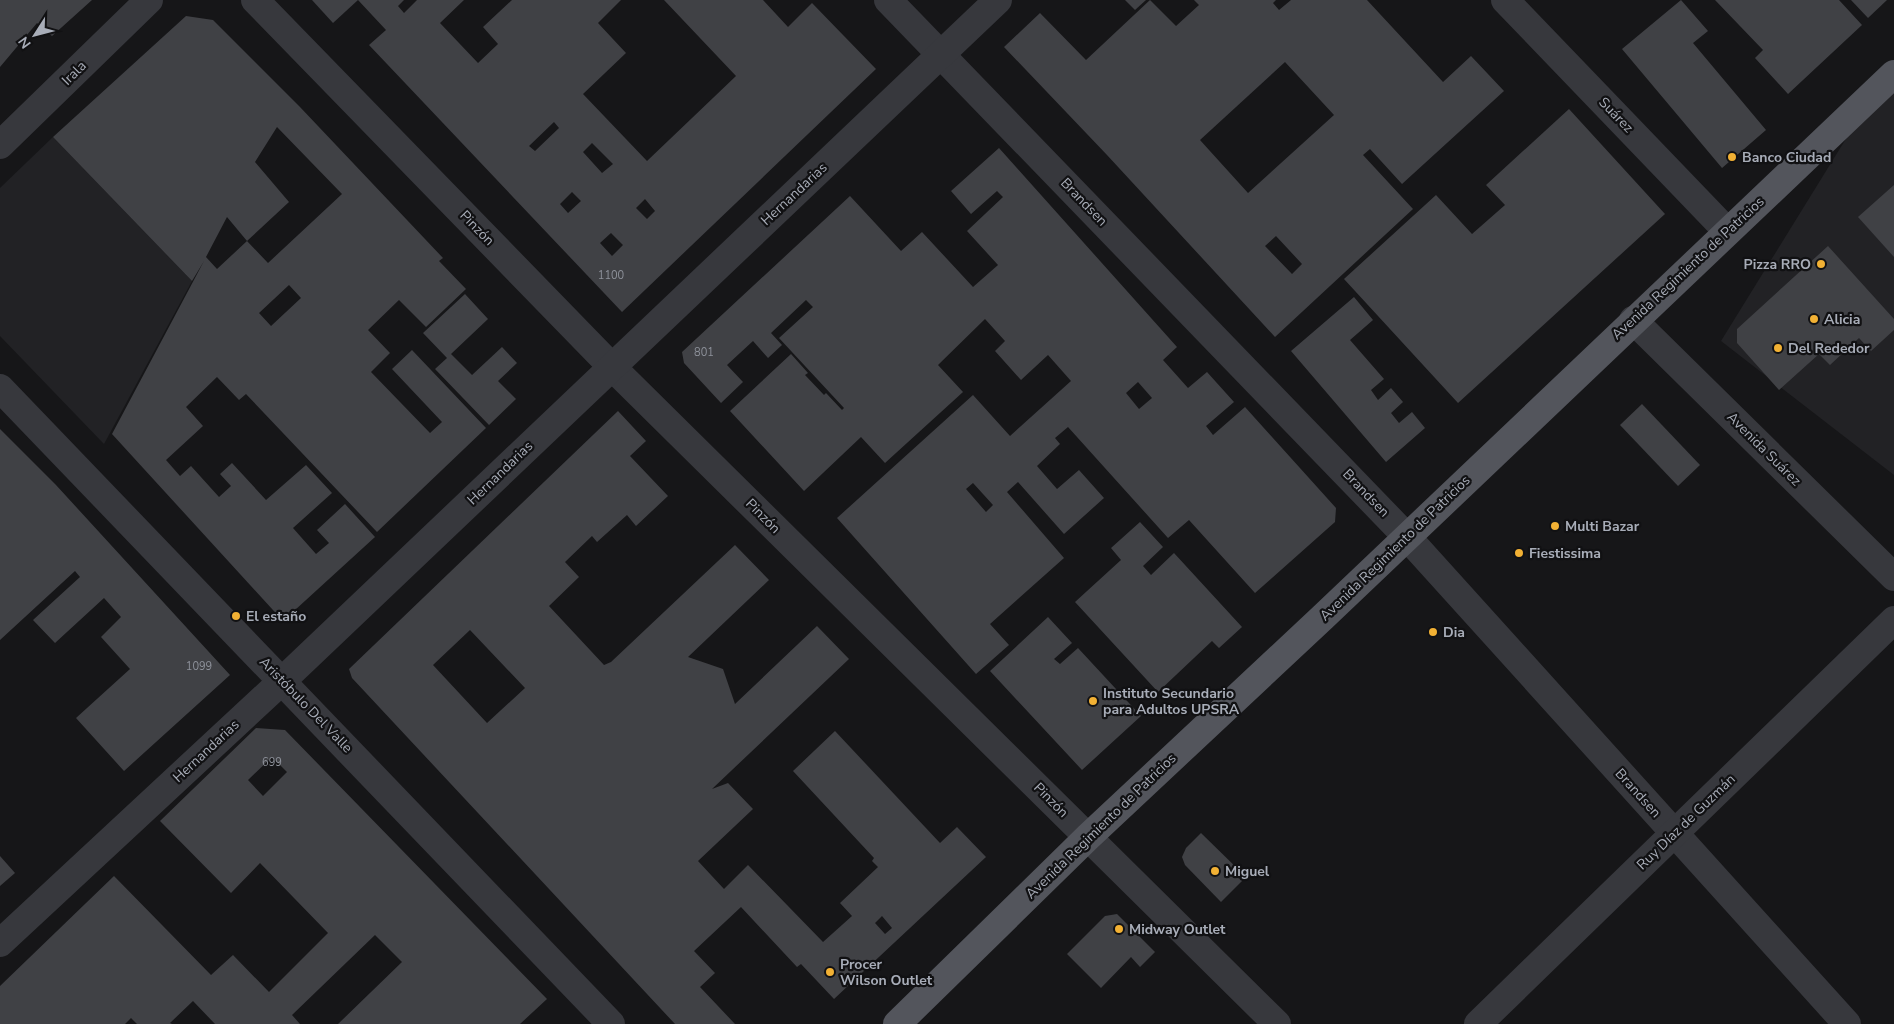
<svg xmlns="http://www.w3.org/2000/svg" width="1894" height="1024" viewBox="0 0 1894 1024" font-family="'Nunito Sans',sans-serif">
	<rect width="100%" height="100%" fill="#161618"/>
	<g fill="#222225">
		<path d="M 1894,61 L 1894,475 L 1721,341 Z"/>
		<path d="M 53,137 L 192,281 L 104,444 L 0,336 L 0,188 Z"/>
	</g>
	<g fill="#404145" fill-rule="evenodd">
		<path d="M 0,0 L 92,0 L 52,36 L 37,23 L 0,67 Z"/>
		<path d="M 312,0 L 358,0 L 333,23 Z"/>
		<path d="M 358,0 L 404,0 L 398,6 L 404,13 L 417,0 L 464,0 L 440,23 L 478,63 L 498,44 L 483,27 L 512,0 L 621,0 L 598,23 L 626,53 L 583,94 L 647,161 L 736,76 L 664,0 L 763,0 L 788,27 L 812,3 L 876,69 L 622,312 L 369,45 L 386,30 ZM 554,122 L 559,128 L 535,151 L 529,146 ZM 592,143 L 613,164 L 602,173 L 583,152 ZM 572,192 L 581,201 L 568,213 L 560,204 ZM 645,199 L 655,211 L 647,219 L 636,208 ZM 611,233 L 623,245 L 612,256 L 600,243 Z"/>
		<path d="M 1125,0 L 1146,0 L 1135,10 Z"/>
		<path d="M 1150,0 L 1176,26 L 1199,5 L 1194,0 L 1276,0 L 1273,3 L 1279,10 L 1291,0 L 1367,0 L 1443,82 L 1471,56 L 1504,91 L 1402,184 L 1370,149 L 1363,155 L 1413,209 L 1275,337 L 1107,155 L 1004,47 L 1040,13 L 1086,60 ZM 1285,62 L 1334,115 L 1248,193 L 1200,140 ZM 1276,236 L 1302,264 L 1292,274 L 1265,246 Z"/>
		<path d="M 1681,0 L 1708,31 L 1693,43 L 1766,130 L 1722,168 L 1622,49 Z"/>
		<path d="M 1715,0 L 1839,0 L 1862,25 L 1788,94 L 1755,58 L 1763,50 Z"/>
		<path d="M 1851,0 L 1887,0 L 1868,18 Z"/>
		<path d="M 186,16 L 213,20 L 300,107 L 443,258 L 439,261 L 466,289 L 426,327 L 399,300 L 368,330 L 390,353 L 371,372 L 430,433 L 442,422 L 392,369 L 412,350 L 486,428 L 377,532 L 246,394 L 239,400 L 217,377 L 186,407 L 203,426 L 166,460 L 180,476 L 191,466 L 219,497 L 231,486 L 220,474 L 232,463 L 266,500 L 306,465 L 332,493 L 293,528 L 316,554 L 329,543 L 317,530 L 345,504 L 375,537 L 283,621 L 112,434 L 204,261 L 192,281 L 53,137 ZM 277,127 L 342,194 L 268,263 L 247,241 L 217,269 L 206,257 L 227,217 L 247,241 L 289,202 L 255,162 ZM 289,285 L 301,298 L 271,326 L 259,313 Z"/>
		<path d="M 1569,109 L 1665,214 L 1458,403 L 1344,279 L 1436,195 L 1472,234 L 1505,205 L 1486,185 Z"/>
		<path d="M 999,148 L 1177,347 L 1163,360 L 1188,388 L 1207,372 L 1234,402 L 1206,426 L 1213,435 L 1245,407 L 1336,508 L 1335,522 L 1255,593 L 1189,520 L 1168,538 L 1068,427 L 1055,438 L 1060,444 L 1037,466 L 1057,489 L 1079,470 L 1104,498 L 1064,534 L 1018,482 L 1007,492 L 1064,558 L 990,624 L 1009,645 L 976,674 L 837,518 L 973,395 L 1010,436 L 1071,381 L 1048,355 L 1021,380 L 995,351 L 1005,341 L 985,319 L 938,365 L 963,392 L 885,463 L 861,437 L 804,491 L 730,411 L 791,354 L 808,373 L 805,375 L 824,395 L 826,393 L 842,410 L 844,408 L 779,338 L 813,307 L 806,300 L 771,333 L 782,345 L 768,358 L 753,341 L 727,365 L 743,382 L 721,403 L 684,363 L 682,352 L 850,196 L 901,251 L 922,232 L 973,287 L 998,265 L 967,231 L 1003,197 L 997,191 L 971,214 L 951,191 ZM 1138,382 L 1152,398 L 1139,409 L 1126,393 ZM 973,483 L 993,505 L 986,512 L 966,489 Z"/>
		<path d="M 1894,185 L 1894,257 L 1858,217 Z"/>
		<path d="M 1828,246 L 1894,319 L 1894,330 L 1871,351 L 1859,338 L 1830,365 L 1819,354 L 1779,390 L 1737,343 L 1737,329 Z"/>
		<path d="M 465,294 L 488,319 L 451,354 L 472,375 L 502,347 L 517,363 L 498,381 L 516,399 L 489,425 L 435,369 L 447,358 L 423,333 Z"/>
		<path d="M 1354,297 L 1373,320 L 1350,340 L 1384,379 L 1371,390 L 1378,400 L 1391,388 L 1403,402 L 1391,413 L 1399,423 L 1412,412 L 1425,428 L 1386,462 L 1291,351 Z"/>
		<path d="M 1642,404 L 1700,465 L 1678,486 L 1620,425 Z"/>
		<path d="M 618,411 L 646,441 L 630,456 L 668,496 L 636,526 L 627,515 L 597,542 L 592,536 L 565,562 L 579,577 L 549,606 L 604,665 L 611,662 L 735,545 L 769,580 L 688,657 L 723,669 L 735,704 L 817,626 L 849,659 L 712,789 L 728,783 L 753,809 L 698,861 L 724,889 L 748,865 L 823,942 L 852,916 L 840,903 L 878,867 L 872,861 L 874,858 L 793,771 L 835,731 L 940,843 L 957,827 L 986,857 L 834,999 L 801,964 L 797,967 L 741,907 L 694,951 L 715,973 L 700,987 L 735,1024 L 675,1024 L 352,678 L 349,669 ZM 470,630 L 525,688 L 487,723 L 433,665 ZM 882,916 L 892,928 L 885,934 L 875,923 Z"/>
		<path d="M 0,429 L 56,485 L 230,675 L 124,771 L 76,718 L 130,669 L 101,637 L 121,617 L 104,598 L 55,643 L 33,620 L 80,577 L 75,571 L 0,640 Z"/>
		<path d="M 1140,522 L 1163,547 L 1143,566 L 1151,575 L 1174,553 L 1242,627 L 1219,648 L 1212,641 L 1158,692 L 1075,602 L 1121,560 L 1111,548 Z"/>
		<path d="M 1048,617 L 1072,643 L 1054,659 L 1060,664 L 1078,648 L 1141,716 L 1082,770 L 990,671 Z"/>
		<path d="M 256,728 L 285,730 L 547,999 L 520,1024 L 338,1024 L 402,962 L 375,935 L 292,1015 L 300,1024 L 215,1024 L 193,1001 L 170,1023 L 172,1024 L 137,1024 L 131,1018 L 125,1024 L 0,1024 L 0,986 L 114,876 L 211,975 L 233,955 L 269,992 L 328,933 L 260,863 L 231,893 L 160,821 ZM 272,757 L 287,772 L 263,796 L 248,780 Z"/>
		<path d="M 1201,833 L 1246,877 L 1221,902 L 1185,865 L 1182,857 L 1186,848 Z"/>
		<path d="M 0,856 L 15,873 L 0,886 Z"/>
		<path d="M 1117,914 L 1155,952 L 1140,967 L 1131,957 L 1101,988 L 1067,954 L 1105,916 Z"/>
	</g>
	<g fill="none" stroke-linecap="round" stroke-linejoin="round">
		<g stroke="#37383d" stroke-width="28">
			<path d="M 255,0 L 612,367 L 1277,1024"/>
			<path d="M 888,0 L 1407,537 L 1847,1024"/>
			<path d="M 1505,0 L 1727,231"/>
			<path d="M 0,145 L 149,0"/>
			<path d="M 1633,320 L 1894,577"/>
			<path d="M 0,388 L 611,1024"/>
			<path d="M 0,943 L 282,681 L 998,0"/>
			<path d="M 1478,1024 L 1894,620"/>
		</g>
		<path stroke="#53555c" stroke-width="28" d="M 897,1024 L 1088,837 L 1323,617 L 1894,74"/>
	</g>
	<g fill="#f2b134" stroke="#111113" stroke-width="2">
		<circle cx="1732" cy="157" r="5"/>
		<circle cx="1821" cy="264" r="5"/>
		<circle cx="1814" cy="319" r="5"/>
		<circle cx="1778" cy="348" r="5"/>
		<circle cx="1555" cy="526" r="5"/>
		<circle cx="1519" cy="553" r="5"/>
		<circle cx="236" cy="616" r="5"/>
		<circle cx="1433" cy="632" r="5"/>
		<circle cx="1093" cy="701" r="5"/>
		<circle cx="1215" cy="871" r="5"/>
		<circle cx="1119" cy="929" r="5"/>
		<circle cx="830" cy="972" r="5"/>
	</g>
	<g text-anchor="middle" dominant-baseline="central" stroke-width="4.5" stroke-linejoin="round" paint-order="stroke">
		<g font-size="11" fill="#8e929b">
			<text x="611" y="275">1100</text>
			<text x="704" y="352">801</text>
			<text x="199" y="666">1099</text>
			<text x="272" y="762">699</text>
		</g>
		<g font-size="14" fill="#a8adb8" stroke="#111113">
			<text transform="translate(74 73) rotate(-45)">Irala</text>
			<text transform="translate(1616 115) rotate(46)">Suárez</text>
			<text transform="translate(794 194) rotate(-43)">Hernandarias</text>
			<text transform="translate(1084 202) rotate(46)">Brandsen</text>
			<text transform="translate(477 228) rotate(46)">Pinzón</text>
			<text transform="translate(1688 268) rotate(-43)">Avenida Regimiento de Patricios</text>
			<text transform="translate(1764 449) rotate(45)">Avenida Suárez</text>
			<text transform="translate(500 473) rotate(-44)">Hernandarias</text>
			<text transform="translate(1366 493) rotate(46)">Brandsen</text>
			<text transform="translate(763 516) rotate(45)">Pinzón</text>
			<text transform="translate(1395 548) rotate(-44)">Avenida Regimiento de Patricios</text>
			<text transform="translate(306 705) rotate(46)">Aristóbulo Del Valle</text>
			<text transform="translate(206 751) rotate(-43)">Hernandarias</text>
			<text transform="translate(1638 793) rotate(48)">Brandsen</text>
			<text transform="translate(1051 800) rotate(45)">Pinzón</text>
			<text transform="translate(1686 822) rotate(-44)">Ruy Díaz de Guzmán</text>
			<text transform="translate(1101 826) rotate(-44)">Avenida Regimiento de Patricios</text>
		</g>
		<g font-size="14" font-weight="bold" fill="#a8adb8" stroke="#111113" text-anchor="start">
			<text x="1742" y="157">Banco Ciudad</text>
			<text x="1811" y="264" text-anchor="end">Pizza RRO</text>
			<text x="1824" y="319">Alicia</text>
			<text x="1788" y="348">Del Rededor</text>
			<text x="1565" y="526">Multi Bazar</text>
			<text x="1529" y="553">Fiestissima</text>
			<text x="246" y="616">El estaño</text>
			<text x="1443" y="632">Dia</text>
			<text x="1103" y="693">Instituto Secundario<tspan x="1103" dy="16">para Adultos UPSRA</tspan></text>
			<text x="1225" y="871">Miguel</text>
			<text x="1129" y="929">Midway Outlet</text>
			<text x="840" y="964">Procer<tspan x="840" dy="16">Wilson Outlet</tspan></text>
		</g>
	</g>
	<g transform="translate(35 35) rotate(234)" stroke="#111113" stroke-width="4" paint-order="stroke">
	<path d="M0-4L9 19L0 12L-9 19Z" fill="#a8adb8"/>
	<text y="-8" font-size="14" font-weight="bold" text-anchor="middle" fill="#a8adb8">N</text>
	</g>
</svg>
